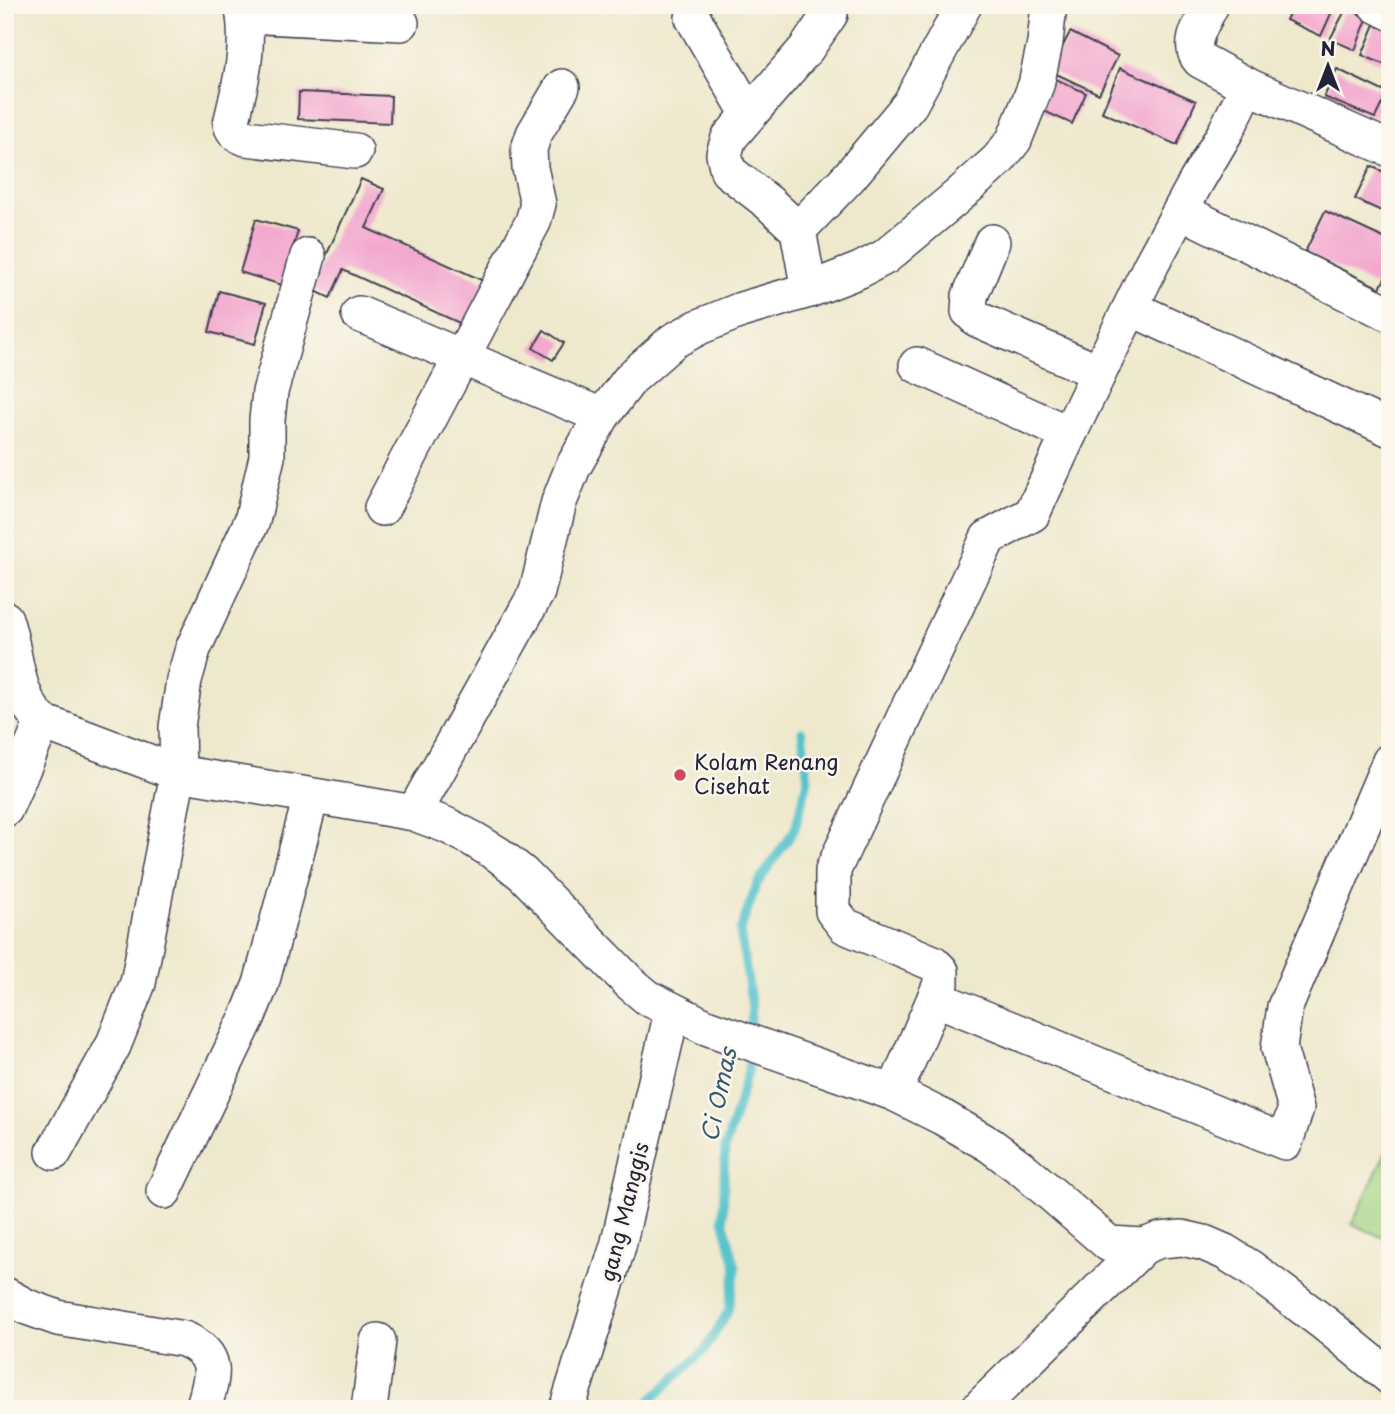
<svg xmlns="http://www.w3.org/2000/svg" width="1395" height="1414" viewBox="0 0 1395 1414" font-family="'Playpen Sans',sans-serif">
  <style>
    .green { fill: #a2d280; stroke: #627a5e; stroke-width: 2 }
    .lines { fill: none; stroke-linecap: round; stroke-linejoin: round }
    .stream { stroke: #56c3cc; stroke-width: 9 }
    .building { fill: #f3a8cf }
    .minor-casing { stroke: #414051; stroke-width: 38 }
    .minor { stroke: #fff; stroke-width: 35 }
    .poi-dot { fill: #d1495b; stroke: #fbf7ec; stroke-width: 2.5 }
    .labels { text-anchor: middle; stroke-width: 5; stroke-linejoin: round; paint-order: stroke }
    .poi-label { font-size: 21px; fill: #22223b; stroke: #fbf7ec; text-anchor: start }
    .street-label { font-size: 21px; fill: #22223b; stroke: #fbf7ec }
    .water-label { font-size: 23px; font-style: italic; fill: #345a6e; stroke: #fbf7ec }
  </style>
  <rect width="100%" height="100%" fill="#fbf7ec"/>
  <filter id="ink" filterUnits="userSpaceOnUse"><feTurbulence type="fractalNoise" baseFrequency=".0143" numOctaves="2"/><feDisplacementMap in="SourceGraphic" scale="14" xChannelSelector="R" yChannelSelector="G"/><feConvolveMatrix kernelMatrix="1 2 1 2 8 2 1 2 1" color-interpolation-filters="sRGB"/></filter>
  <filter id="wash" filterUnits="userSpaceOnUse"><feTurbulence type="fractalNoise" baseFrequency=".00686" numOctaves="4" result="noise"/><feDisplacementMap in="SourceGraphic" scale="28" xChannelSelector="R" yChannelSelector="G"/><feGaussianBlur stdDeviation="1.57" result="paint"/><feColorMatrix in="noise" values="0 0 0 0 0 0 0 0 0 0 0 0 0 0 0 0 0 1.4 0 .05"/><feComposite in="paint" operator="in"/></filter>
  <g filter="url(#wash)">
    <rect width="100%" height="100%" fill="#eee8cc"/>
    <polygon class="green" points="1390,1143 1390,1238 1388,1240 1352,1224"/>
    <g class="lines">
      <g class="stream">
        <polyline points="750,1035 752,1007 740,931 757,884 795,829 808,780 802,732"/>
        <polyline points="646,1409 651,1400 705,1350 729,1310 736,1268 723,1219 725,1148 748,1072 749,1049"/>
      </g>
    </g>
    <g id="blocks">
      <g class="building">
        <polygon points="1293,5 1335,5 1321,36 1286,20"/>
        <polygon points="1347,7 1367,19 1355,50 1330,39"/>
        <polygon points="1376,22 1390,28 1390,67 1362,55"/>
        <polygon points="1070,32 1118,56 1099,94 1050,71"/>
        <polygon points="1120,68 1196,101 1177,145 1102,112"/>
        <polygon points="1337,69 1387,93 1375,118 1324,97"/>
        <polygon points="1045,74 1086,93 1072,124 1031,105"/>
        <polygon points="299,92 391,96 390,123 298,119"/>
        <polygon points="1371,166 1390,175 1390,215 1355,199"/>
        <polygon points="361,179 384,189 366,228 486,282 466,326 343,270 330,298 311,289"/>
        <polygon points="1325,211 1390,241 1390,269 1380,288 1305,252"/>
        <polygon points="256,219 298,231 282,285 240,272"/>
        <polygon points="219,291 266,303 255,344 209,332"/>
        <polygon points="544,330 564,343 553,360 533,348"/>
      </g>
    </g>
  </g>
  <g filter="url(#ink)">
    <use href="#blocks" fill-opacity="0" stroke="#414051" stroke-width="2"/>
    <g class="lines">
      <defs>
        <g id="minor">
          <polyline points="242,5 244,15 401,23"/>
          <path d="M1211,5C1203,22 1186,44 1200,60L1248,86L1390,149"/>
          <polyline points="1376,5 1390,12"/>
          <path d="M244,15C249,55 240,85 231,124C233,132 238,135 246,138L355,151"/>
          <polyline points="693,18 748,113"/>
          <polyline points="1181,211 1390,314"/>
          <polyline points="798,230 849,177 910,104 964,5"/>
          <polyline points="992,242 970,296 969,311 977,319 1098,372"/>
          <polyline points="809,290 798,230 769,203 728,171 724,154 729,138 806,49 830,14 823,5"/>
          <polyline points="1131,308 1390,429"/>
          <polyline points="359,314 602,416"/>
          <polyline points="917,365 1069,434 1152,263 1196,182 1226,131 1248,86"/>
          <polyline points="382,508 533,222 538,204 530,168 529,149 534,134 562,87"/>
          <path d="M5,619C17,653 14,697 43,722L178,773L414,813L446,825L473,839L499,855L523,874L629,982L648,998L706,1027L894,1093L942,1117L990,1145L1025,1171L1109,1244L1144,1246L1160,1240L1182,1238L1204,1243L1225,1252L1249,1267L1324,1323L1390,1377"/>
          <polyline points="5,809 43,722"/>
          <polyline points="414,813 537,592 559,502 573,467 602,416 631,378 673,341 699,327 741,310 809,290 860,270 885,257 958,196 998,160 1014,140 1036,85 1045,43 1049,5"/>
          <polyline points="935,998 1285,1142 1296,1108 1279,1048 1285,1007 1390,761"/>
          <polyline points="894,1093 941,984 941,971 933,963 845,926 833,911 833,870 988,538 1032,514 1069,434"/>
          <polyline points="54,1152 113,1046 138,983 178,773 177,727 184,680 193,649 252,521 267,457 267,420 270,392 308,256"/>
          <polyline points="164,1191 248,1016 261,984 311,797"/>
          <path d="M5,1295L27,1307L58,1318L184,1339C221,1355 213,1376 203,1409"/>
          <polyline points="369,1409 378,1341"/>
          <polyline points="567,1409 618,1246 672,1012"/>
          <polyline points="978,1409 1144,1246"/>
        </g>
      </defs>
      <use href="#minor" class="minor-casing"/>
      <use href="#minor" class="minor"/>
    </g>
  </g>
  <circle class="poi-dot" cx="680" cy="775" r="7"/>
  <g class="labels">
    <g class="poi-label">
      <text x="694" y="770">Kolam Renang<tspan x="694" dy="24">Cisehat</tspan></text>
    </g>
    <g class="street-label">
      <text transform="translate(625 1212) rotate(-76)" y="7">gang Manggis</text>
    </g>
    <g class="water-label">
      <text transform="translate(719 1095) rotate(-78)" y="8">Ci Omas</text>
    </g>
  </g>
  <rect width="1395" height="1414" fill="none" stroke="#fbf7ec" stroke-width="28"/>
  <g transform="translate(1328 66)" stroke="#fbf7ec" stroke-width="5" paint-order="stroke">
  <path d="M0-5L12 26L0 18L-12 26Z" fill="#22223b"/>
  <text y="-10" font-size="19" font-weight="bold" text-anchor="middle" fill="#22223b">N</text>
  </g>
</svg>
